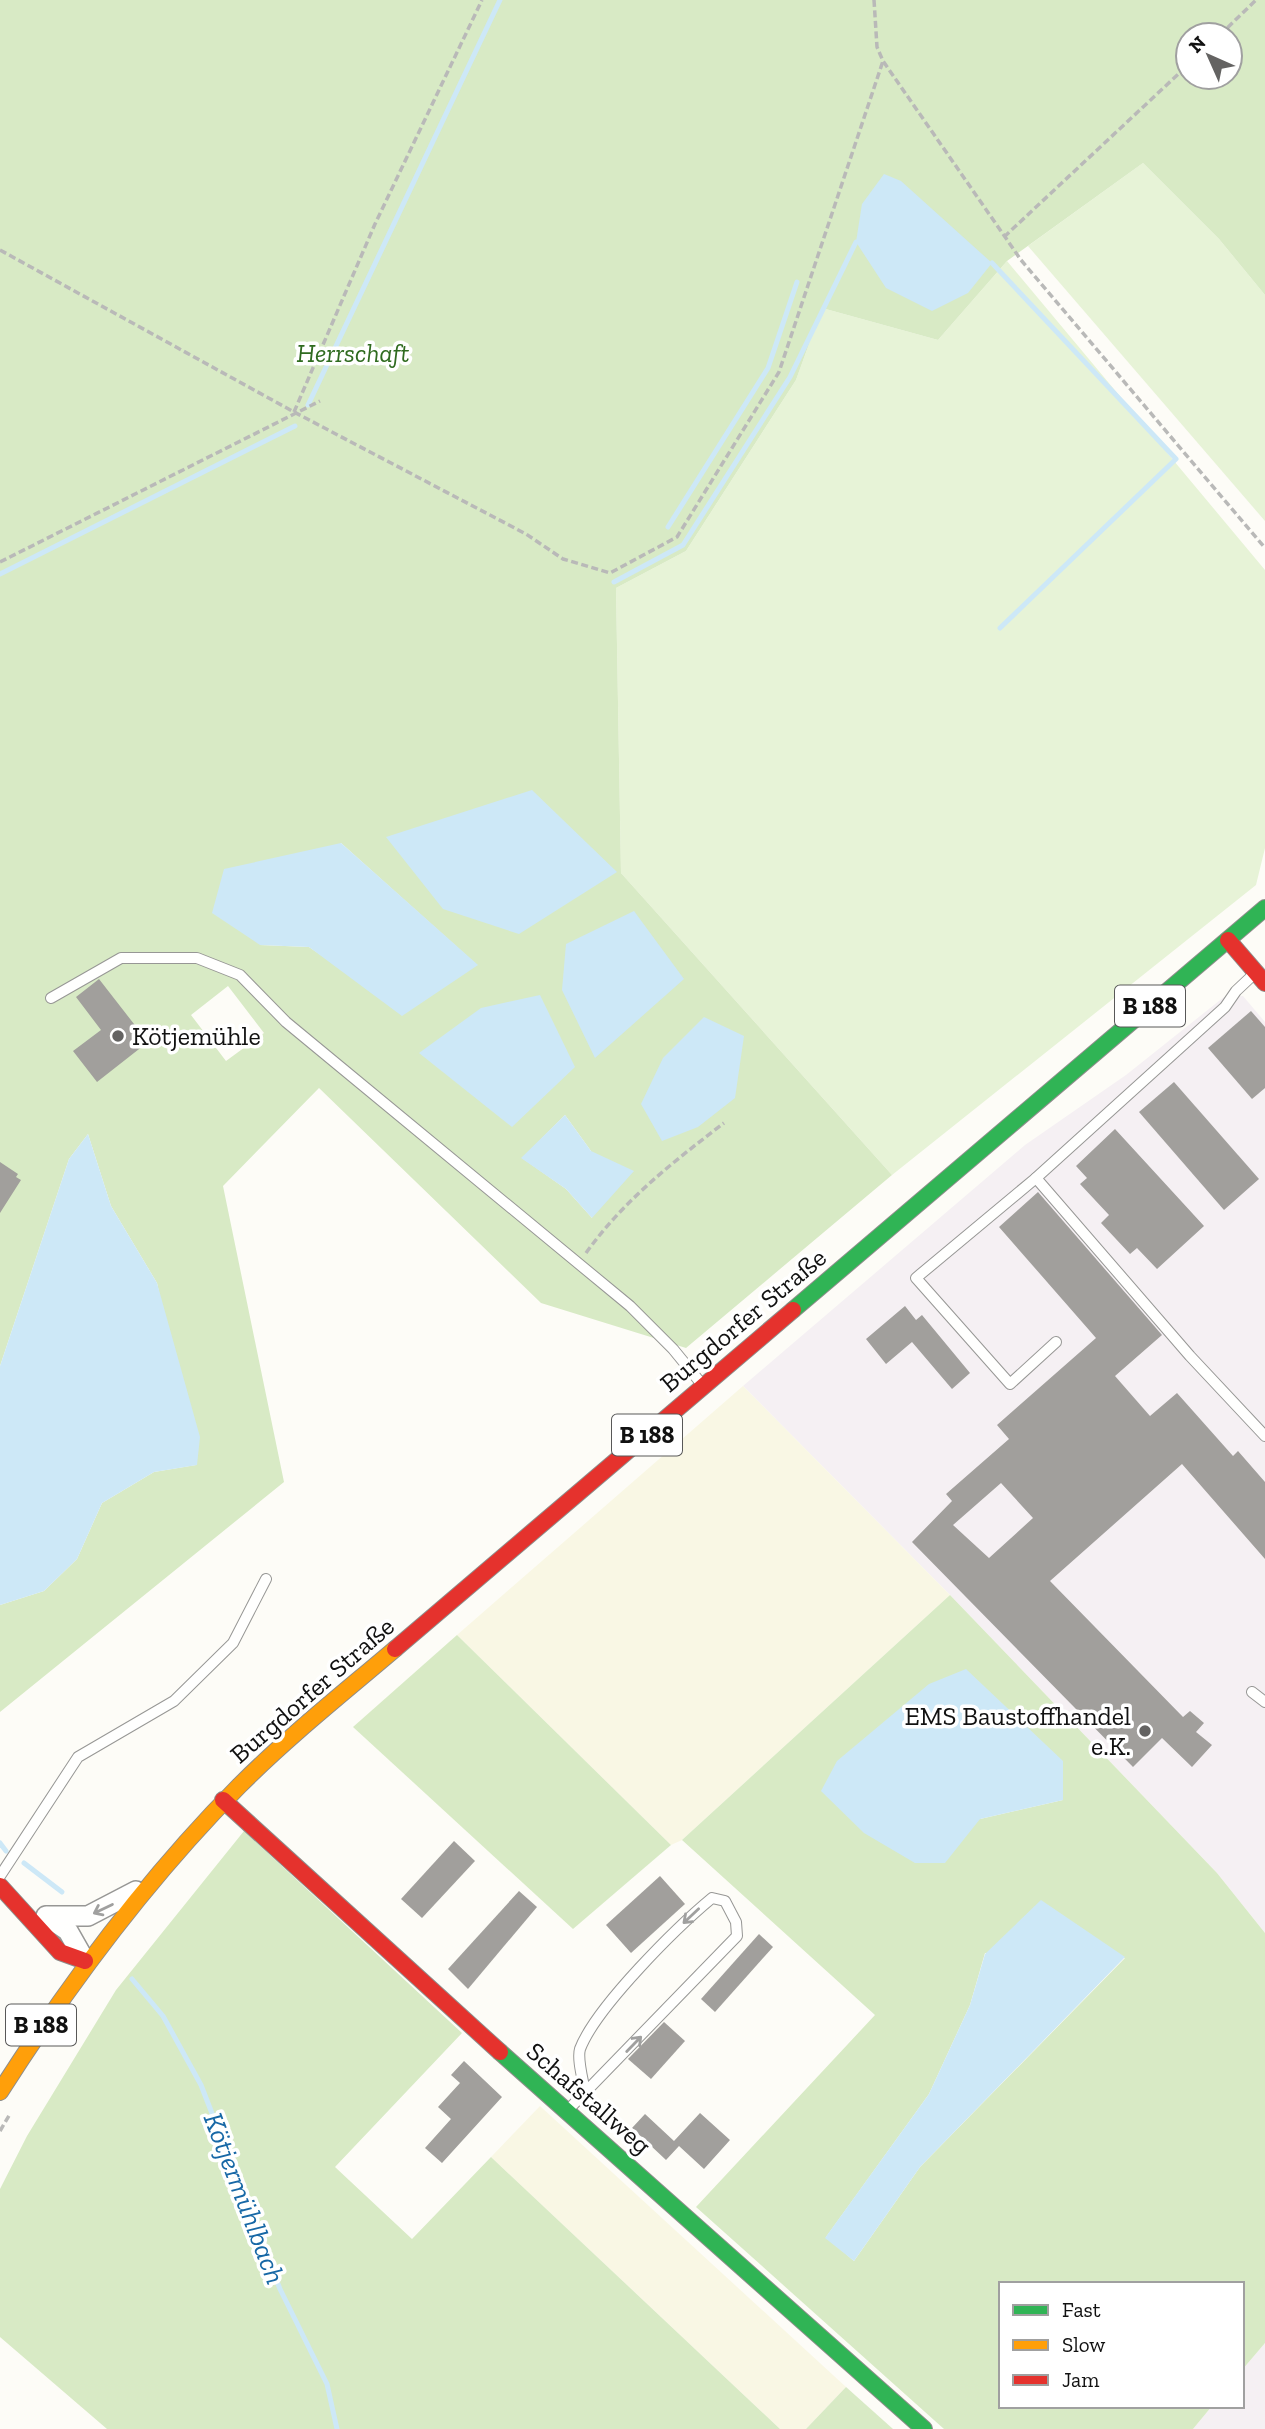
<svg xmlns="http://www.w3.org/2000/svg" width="1265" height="2429" viewBox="0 0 1265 2429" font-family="'Zilla Slab',serif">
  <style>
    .industrial { fill: #f5f0f3 }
    .farmland { fill: #f9f7e4 }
    .green { fill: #e7f3d7 }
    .forest { fill: #d8eac5; fill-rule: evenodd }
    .water { fill: #cde8f7 }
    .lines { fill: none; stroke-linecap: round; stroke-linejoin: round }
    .stream { stroke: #cde8f7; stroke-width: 5 }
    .building { fill: #a19f9c; fill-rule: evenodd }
    .lane-casing { stroke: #979795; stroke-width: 12 }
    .street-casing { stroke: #979795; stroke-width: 22 }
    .fast-casing { stroke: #8e8d8b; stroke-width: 18 }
    .slow-casing { stroke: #8e8d8b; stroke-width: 18 }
    .jam-casing { stroke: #8e8d8b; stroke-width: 18 }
    .path { stroke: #b9b9b8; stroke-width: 3.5; stroke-dasharray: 7 3.5; stroke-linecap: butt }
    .lane { stroke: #fffffe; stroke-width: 10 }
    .street { stroke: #fffffe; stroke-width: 19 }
    .fast { stroke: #30b455; stroke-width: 16 }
    .slow { stroke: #ff9f0a; stroke-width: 16 }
    .jam { stroke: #e5322d; stroke-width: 16 }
    .oneway { stroke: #a0a09f }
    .poi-dot { fill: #646362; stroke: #fff; stroke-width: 2.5 }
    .labels { text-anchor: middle; stroke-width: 7; stroke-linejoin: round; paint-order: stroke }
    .shield { fill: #fff; stroke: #585858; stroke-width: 2 }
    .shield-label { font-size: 24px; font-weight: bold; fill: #111 }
    .park-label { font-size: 26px; font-style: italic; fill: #2f6b1f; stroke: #fff }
    .poi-label { font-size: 26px; fill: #111; stroke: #fff; text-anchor: start }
    .street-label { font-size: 26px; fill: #111; stroke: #fff }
    .water-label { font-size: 28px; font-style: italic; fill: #1768a6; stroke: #fff }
  </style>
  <rect width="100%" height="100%" fill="#fdfcf7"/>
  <g class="industrial">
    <polygon points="1243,996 1265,1022 1265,1933 1217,1873 950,1595 743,1386 1025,1145 1126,1075 1224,997"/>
    <polygon points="1265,2343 1265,2429 1193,2429 1212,2406 1242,2406 1242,2370"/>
  </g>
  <g class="farmland">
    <polygon points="743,1386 950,1595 682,1840 671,1845 457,1635"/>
    <polygon points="540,2106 846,2387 806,2429 780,2429 491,2157"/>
  </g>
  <g class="green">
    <polygon points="1143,163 1219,239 1265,295 1265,521 1028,246"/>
    <polygon points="1007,261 1265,570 1265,848 1256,885 892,1175 621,873 616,588 686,551 796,380 822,308 938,340"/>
  </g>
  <g class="forest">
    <path d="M0,0H1265V295L1219,239L1143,163L1007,261L938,340L822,308L796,380L686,551L616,588L621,873L892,1175L686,1348L541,1303L319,1088L223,1186L284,1482L0,1712V1605L44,1591L77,1559L102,1503L154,1472L196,1465L157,1283L111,1206L88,1134L69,1159L0,1366ZM1188,35H1230V77H1188ZM341,843L477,965H478L343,970L309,947L260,945ZM228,986L264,1033L226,1061L191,1015ZM565,1115L591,1151L592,1218L566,1189L522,1158Z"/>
    <path d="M950,1595L1217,1873L1265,1933V2343L1242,2370V2284H1001V2406H1212L1193,2429H944L696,2207L875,2015L682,1840ZM1063,1761V1800L980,1819ZM985,1953L1125,1958L920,2167L854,2261L826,2237L929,2094L970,2005Z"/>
    <polygon points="457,1635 671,1845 573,1929 353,1727"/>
    <polygon points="244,1831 462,2033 335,2167 412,2239 491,2157 780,2429 107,2429 0,2337 0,2189 27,2136 116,1990"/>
    <polygon points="846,2387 893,2429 806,2429"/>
  </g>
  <g class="water">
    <polygon points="884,174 901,181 992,263 968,293 932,311 886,288 856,242 862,204"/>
    <polygon points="532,790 617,872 519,934 443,909 386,837"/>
    <polygon points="341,843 478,965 402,1016 309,947 260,945 212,913 224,869"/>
    <polygon points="634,911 684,979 595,1058 562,990 566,944"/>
    <polygon points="540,995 575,1067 512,1127 419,1053 481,1008"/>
    <polygon points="704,1017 744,1036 735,1098 698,1127 662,1141 641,1104 663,1058"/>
    <polygon points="565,1115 591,1151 634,1171 592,1218 566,1189 521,1158"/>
    <polygon points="88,1134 111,1206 157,1283 200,1437 197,1465 154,1472 102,1503 77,1559 44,1591 0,1605 0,1366 69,1159"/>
    <polygon points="966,1669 1063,1761 1063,1800 980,1819 945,1863 915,1863 864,1833 821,1791 837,1761 929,1684"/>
    <polygon points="1041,1900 1125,1957 920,2167 854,2261 825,2238 929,2094 970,2005 985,1954"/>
  </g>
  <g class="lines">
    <g class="stream">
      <polyline points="992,263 1176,459 1000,628"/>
      <polyline points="308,405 500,0"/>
      <polyline points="668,527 768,368 797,282"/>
      <polyline points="0,574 295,426"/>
      <polyline points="614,582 683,545 790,377 856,242"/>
      <polyline points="0,1843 6,1851"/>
      <polyline points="24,1863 62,1892"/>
      <polyline points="132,1979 163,2016 201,2085 280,2289 327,2384 337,2429"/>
    </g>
  </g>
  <g class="building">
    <polygon points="99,979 148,1042 97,1082 73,1051 101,1030 76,997"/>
    <polygon points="1251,1011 1265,1027 1265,1088 1252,1099 1208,1048"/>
    <polygon points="1174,1082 1259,1179 1224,1210 1139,1112"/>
    <polygon points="1115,1129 1204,1226 1157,1269 1137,1248 1130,1254 1101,1223 1109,1215 1080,1184 1087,1178 1076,1166"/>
    <polygon points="0,1162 18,1174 16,1177 21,1180 0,1213"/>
    <path d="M1038,1192L1162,1335L1115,1376L1150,1416L1177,1393L1233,1456L1238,1451L1265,1482V1559L1182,1464L1050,1581L1183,1717L1190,1711L1204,1723L1196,1732L1212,1745L1192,1767L1162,1738L1133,1767L912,1542L952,1501L946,1494L1009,1439L997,1425L1096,1338L999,1227ZM1001,1483L1033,1518L989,1558L953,1525Z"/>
    <polygon points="905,1306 916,1320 922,1315 970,1373 952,1389 912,1342 886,1364 866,1339"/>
    <polygon points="454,1841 475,1861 422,1918 401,1899"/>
    <polygon points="660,1876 685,1904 631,1953 606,1925"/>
    <polygon points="519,1891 537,1907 468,1989 448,1969"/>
    <polygon points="759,1934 773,1947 715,2012 701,1999"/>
    <polygon points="664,2022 685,2041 651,2079 628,2059"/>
    <polygon points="464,2061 502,2097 442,2163 425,2148 451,2119 438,2107 460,2083 451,2075"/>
    <polygon points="700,2113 730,2140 704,2169 679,2146 666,2160 632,2128 645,2114 674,2141"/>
  </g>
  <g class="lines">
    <defs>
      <g id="lane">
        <polyline points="1253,975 1236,991 1225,1007 1036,1178 1190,1356 1265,1436"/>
        <polyline points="51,998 121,958 197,958 240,975 286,1022 630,1306 673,1349 700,1382"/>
        <polyline points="1036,1178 916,1278 1010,1384 1056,1342"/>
        <polyline points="1252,1692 1265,1702"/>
        <polyline points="0,1876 78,1757 174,1701 233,1643 266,1579"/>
        <path d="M567,2111L737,1936L736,1922L725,1901L712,1898C677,1927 596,2007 580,2049C577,2059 583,2080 585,2092"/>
      </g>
      <g id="street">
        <polyline points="46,1916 68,1931 85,1961"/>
        <polyline points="48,1916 88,1916 136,1891"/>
      </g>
      <g id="fast">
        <polyline points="793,1310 1265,908"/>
        <polyline points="500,2052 924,2429"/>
      </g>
      <path id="slow" d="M0,2092C70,1982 147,1879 239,1786C288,1737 342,1694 395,1649"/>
      <g id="jam">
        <polyline points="1228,940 1265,983"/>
        <polyline points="395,1649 793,1310"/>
        <polyline points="223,1800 500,2052"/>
        <polyline points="0,1886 60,1952 85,1961"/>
      </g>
    </defs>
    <use href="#lane" class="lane-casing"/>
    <use href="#street" class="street-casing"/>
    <use href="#fast" class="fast-casing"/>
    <use href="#slow" class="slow-casing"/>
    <use href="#jam" class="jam-casing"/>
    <g class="path">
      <polyline points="874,0 877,47 883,61 1021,260 1265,548"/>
      <polyline points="1220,35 1256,0"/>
      <polyline points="1004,237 1188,65"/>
      <polyline points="0,250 294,412 526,534 563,559 610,573 677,537 779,372 883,61"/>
      <polyline points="294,412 375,224 482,0"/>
      <polyline points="0,562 320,401"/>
      <path d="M586,1253C624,1200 673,1162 724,1123"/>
      <polyline points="0,2131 10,2114"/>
    </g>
    <use href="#lane" class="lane"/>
    <use href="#street" class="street"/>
    <use href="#fast" class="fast"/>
    <use href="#slow" class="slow"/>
    <use href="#jam" class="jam"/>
  </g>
  <defs><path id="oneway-shaft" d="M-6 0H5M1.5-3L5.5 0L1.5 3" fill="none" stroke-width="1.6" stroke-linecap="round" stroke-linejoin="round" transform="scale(1.75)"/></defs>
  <g class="oneway">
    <use href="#oneway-shaft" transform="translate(103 1909) rotate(154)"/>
    <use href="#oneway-shaft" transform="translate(691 1916) rotate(137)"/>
    <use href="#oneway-shaft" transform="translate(634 2044) rotate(-46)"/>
  </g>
  <g class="poi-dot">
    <circle cx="118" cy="1036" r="7"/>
    <circle cx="1145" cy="1731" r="7"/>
  </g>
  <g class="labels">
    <g class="shield">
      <rect x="1115" y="985.5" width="70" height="41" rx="5"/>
      <rect x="612" y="1414.5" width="70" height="41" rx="5"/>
      <rect x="6" y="2004.5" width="70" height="41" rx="5"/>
    </g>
    <g class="shield-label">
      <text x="1150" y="1014">B 188</text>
      <text x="647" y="1443">B 188</text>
      <text x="41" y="2033">B 188</text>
    </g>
    <g class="park-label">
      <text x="353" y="362">Herrschaft</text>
    </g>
    <g class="poi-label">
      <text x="132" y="1045">Kötjemühle</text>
      <text x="1131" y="1725" text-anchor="end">EMS Baustoffhandel<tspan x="1131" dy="30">e.K.</tspan></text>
    </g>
    <g class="street-label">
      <text transform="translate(743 1320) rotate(-40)" y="9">Burgdorfer Straße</text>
      <text transform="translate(312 1690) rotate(-41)" y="9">Burgdorfer Straße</text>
      <text transform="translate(589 2098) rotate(41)" y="9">Schafstallweg</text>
    </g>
    <g class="water-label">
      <text transform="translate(245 2198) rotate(69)" y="10">Kötjermühlbach</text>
    </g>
  </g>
  <rect x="999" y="2282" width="245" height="126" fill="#ffffff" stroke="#a0a0a0" stroke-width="2"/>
  <rect x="1013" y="2305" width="35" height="10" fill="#30b455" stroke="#a0a0a0" stroke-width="2"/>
  <text x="1062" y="2317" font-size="21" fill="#111111">Fast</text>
  <rect x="1013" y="2340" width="35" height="10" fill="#ff9f0a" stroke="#a0a0a0" stroke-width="2"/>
  <text x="1062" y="2352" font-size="21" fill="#111111">Slow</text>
  <rect x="1013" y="2375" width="35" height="10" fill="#e5322d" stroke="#a0a0a0" stroke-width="2"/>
  <text x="1062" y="2387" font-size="21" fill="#111111">Jam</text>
  <g transform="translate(1209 56) rotate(315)"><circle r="33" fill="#ffffff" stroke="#a0a0a0" stroke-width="2"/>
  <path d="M0-5L12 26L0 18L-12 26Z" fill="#646362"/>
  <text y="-10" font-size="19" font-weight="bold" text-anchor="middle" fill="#111111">N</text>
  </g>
</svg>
